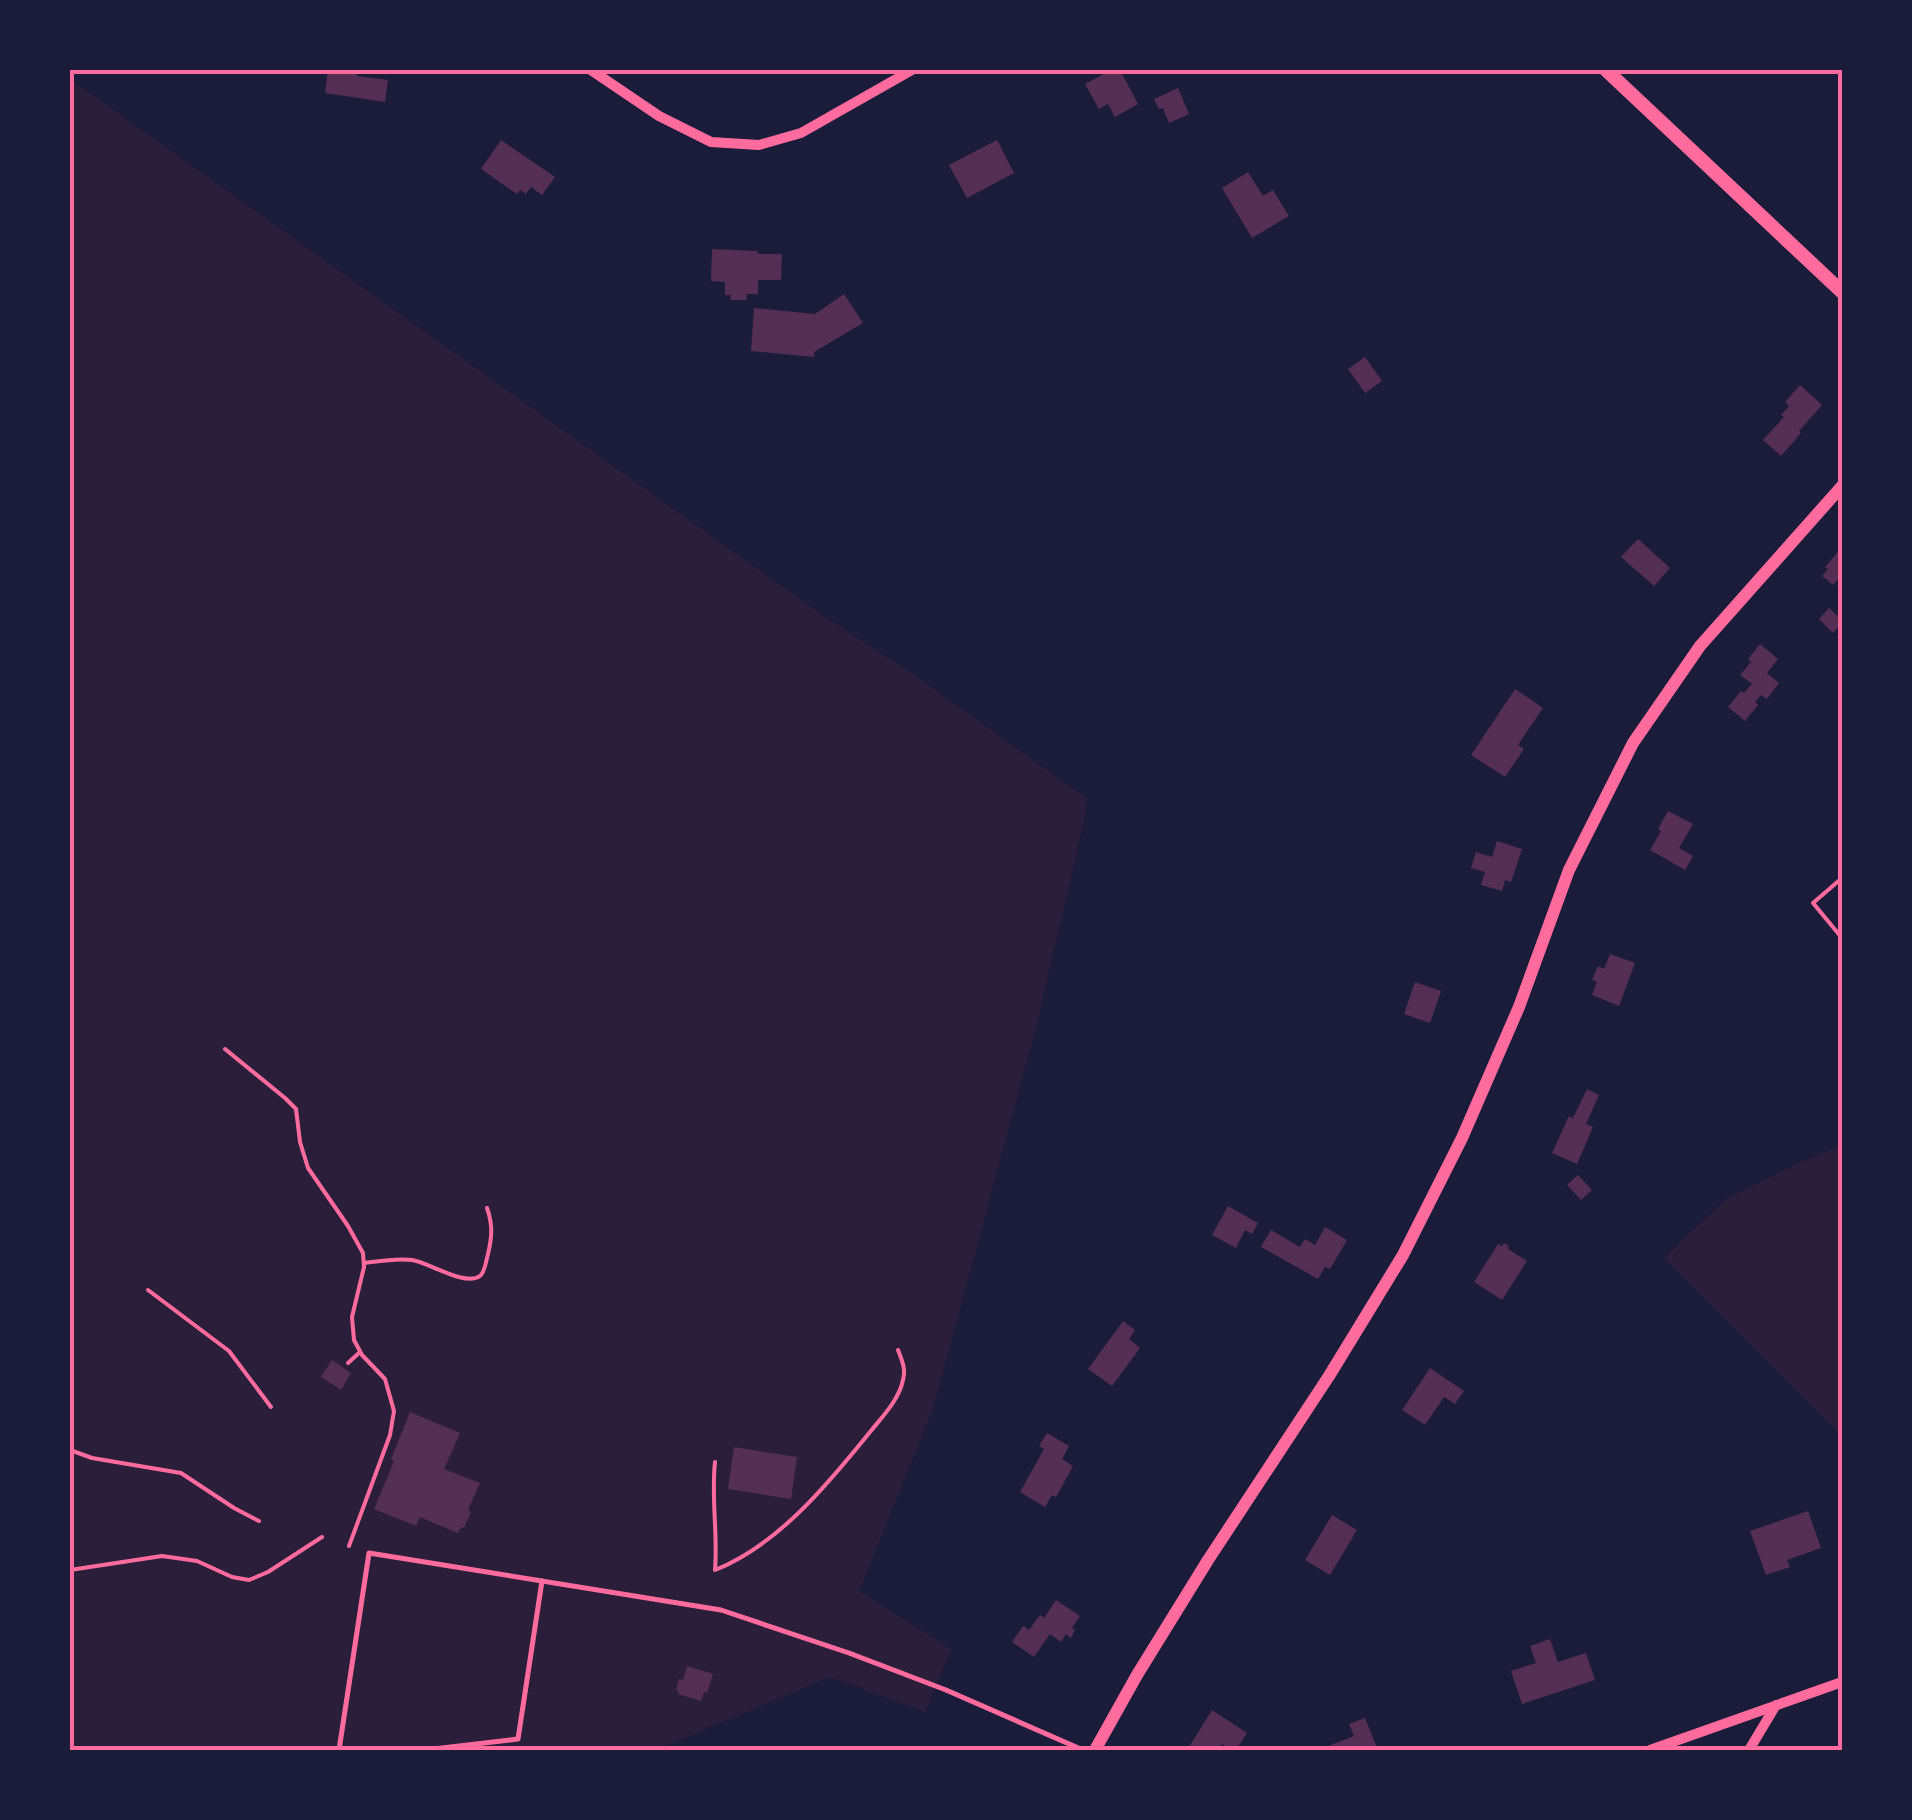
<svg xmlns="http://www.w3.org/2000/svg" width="1912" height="1820" viewBox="0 0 1912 1820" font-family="'DM Sans',sans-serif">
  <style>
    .green { fill: #2a1e3b }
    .building { fill: #542f53 }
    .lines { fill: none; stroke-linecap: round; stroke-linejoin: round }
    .path { stroke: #ff6b9d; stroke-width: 4 }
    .service { stroke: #ff6b9d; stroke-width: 5 }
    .minor { stroke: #ff6b9d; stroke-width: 10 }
    .tertiary { stroke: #ff6b9d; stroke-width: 12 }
    .secondary { stroke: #ff6b9d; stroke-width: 14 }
    .neatline { fill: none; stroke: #ff6b9d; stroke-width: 4 }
  </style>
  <rect width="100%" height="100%" fill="#1b1b3a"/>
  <g class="green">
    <polygon points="70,79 825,617 910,672 1086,798 1084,821 1037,1023 933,1409 859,1591 951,1649 925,1712 830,1677 656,1750 70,1750"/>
    <polygon points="1842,1145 1842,1436 1664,1258 1726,1199 1810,1158"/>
  </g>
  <g class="building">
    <polygon points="328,70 357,70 357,76 388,80 385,102 325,93"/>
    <polygon points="1111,70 1120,70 1138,104 1115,117 1108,104 1099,109 1085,84"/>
    <polygon points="1178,88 1189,114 1169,123 1163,108 1159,109 1154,99"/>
    <polygon points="501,140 555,177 542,195 531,187 526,194 520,190 517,194 481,169"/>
    <polygon points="997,140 1014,173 967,198 949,165"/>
    <polygon points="1248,172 1263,196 1273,190 1289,216 1252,238 1222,188"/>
    <polygon points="712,249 758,251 758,254 782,254 781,280 758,280 758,294 747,294 746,300 730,300 731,295 725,295 725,282 711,281"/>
    <polygon points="844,294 863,323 814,352 814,357 751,351 754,308 815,314"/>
    <polygon points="1365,357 1382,381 1365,393 1348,369"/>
    <polygon points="1800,385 1822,405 1799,431 1801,433 1781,456 1763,440 1784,417 1781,415 1789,406 1785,402"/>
    <polygon points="1638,539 1670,568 1654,586 1621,557"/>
    <polygon points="1842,547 1842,581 1839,578 1833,585 1822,576 1828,569 1825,567"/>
    <polygon points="1829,608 1842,620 1842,623 1833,633 1819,619"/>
    <polygon points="1760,644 1778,659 1767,673 1779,683 1767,699 1761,695 1755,702 1758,705 1745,721 1728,707 1741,691 1744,693 1752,684 1740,675 1751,662 1748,659"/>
    <polygon points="1515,689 1543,708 1518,745 1524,749 1505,777 1471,755"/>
    <polygon points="1668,811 1693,824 1679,848 1693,856 1685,870 1650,850 1661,831 1658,829"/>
    <polygon points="1497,841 1522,849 1511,882 1505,880 1502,891 1481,885 1485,872 1471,868 1476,852 1492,857"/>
    <polygon points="1610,954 1635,963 1619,1006 1592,995 1597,982 1592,980 1598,966 1604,969"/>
    <polygon points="1415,982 1441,991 1430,1023 1404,1014"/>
    <polygon points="1587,1089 1599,1095 1586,1124 1593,1127 1577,1164 1552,1153 1569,1116 1573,1118"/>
    <polygon points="1578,1175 1592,1190 1581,1200 1567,1185"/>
    <polygon points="1228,1206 1258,1223 1252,1234 1245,1230 1236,1248 1212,1235"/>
    <polygon points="1325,1227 1347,1240 1330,1269 1325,1267 1318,1279 1261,1247 1271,1230 1300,1247 1305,1239 1315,1245"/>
    <polygon points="1504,1243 1509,1246 1508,1249 1527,1261 1502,1300 1474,1282 1498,1244 1502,1246"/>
    <polygon points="1123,1321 1135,1330 1129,1339 1140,1348 1112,1386 1088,1369"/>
    <polygon points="332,1360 351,1373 341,1390 321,1377"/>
    <polygon points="1430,1368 1464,1391 1455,1404 1444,1397 1425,1425 1402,1410"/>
    <polygon points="410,1412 460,1433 444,1469 480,1483 468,1510 471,1512 464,1528 461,1527 458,1533 420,1517 416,1526 374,1509 394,1461 391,1459"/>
    <polygon points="1047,1433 1069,1446 1062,1459 1073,1466 1056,1497 1052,1495 1045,1507 1020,1492 1044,1449 1039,1446"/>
    <polygon points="734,1447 797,1457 791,1499 728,1489"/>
    <polygon points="1808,1511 1821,1548 1787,1560 1790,1567 1766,1575 1750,1531"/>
    <polygon points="1332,1515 1357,1530 1330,1575 1305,1560"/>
    <polygon points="1056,1600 1080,1616 1072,1628 1075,1630 1071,1638 1066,1634 1061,1642 1050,1634 1034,1657 1012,1642 1023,1626 1029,1630 1040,1615 1044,1618"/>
    <polygon points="1550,1639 1558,1662 1586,1653 1595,1680 1522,1704 1511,1671 1536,1663 1530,1646"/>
    <polygon points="687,1666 713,1674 707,1693 704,1692 701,1701 678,1694 679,1691 676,1690 679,1679 683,1680"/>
    <polygon points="1212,1710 1247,1733 1236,1750 1231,1750 1222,1744 1218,1750 1187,1750"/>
    <polygon points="1365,1718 1378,1750 1318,1750 1354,1736 1349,1724"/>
  </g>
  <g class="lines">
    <g class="path">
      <polyline points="1842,878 1813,903 1842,938"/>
      <polyline points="225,1049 285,1098 296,1109 300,1142 308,1168 348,1226 363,1253 364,1267 352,1317 354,1340 362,1355 385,1379 394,1411 390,1435 349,1546"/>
      <path d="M365,1263C380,1261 396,1258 412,1260C428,1262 465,1287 480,1276C485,1272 486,1261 488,1254C492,1237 493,1225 487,1208"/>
      <polyline points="148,1290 229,1351 271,1407"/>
      <polyline points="348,1363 360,1352"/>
      <polyline points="70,1450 92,1458 181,1473 234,1508 259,1521"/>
      <path d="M715,1462C711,1498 718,1534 715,1570C778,1545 828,1484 870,1432C882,1417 899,1400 903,1380C906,1369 902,1360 898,1350"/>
      <polyline points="70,1570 162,1556 197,1561 232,1577 249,1580 268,1572 322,1537"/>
    </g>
    <g class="service">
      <polyline points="339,1750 369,1553 721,1610 849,1653 946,1690 1083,1750"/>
      <polyline points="425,1750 518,1739 542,1581"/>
    </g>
    <g class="minor">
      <polyline points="591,70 659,116 711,142 759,145 801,133 912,70"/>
      <polyline points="1650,1750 1842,1682"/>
      <polyline points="1749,1750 1776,1705"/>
    </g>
    <polyline class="tertiary" points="1095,1750 1137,1675 1208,1560 1329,1376 1403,1255 1462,1138 1519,1007 1569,870 1633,743 1700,646 1842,486"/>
    <polyline class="secondary" points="1606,70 1842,292"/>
  </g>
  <rect width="1912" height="1820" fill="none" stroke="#1b1b3a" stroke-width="145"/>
  <rect x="72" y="72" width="1768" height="1676" class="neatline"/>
</svg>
